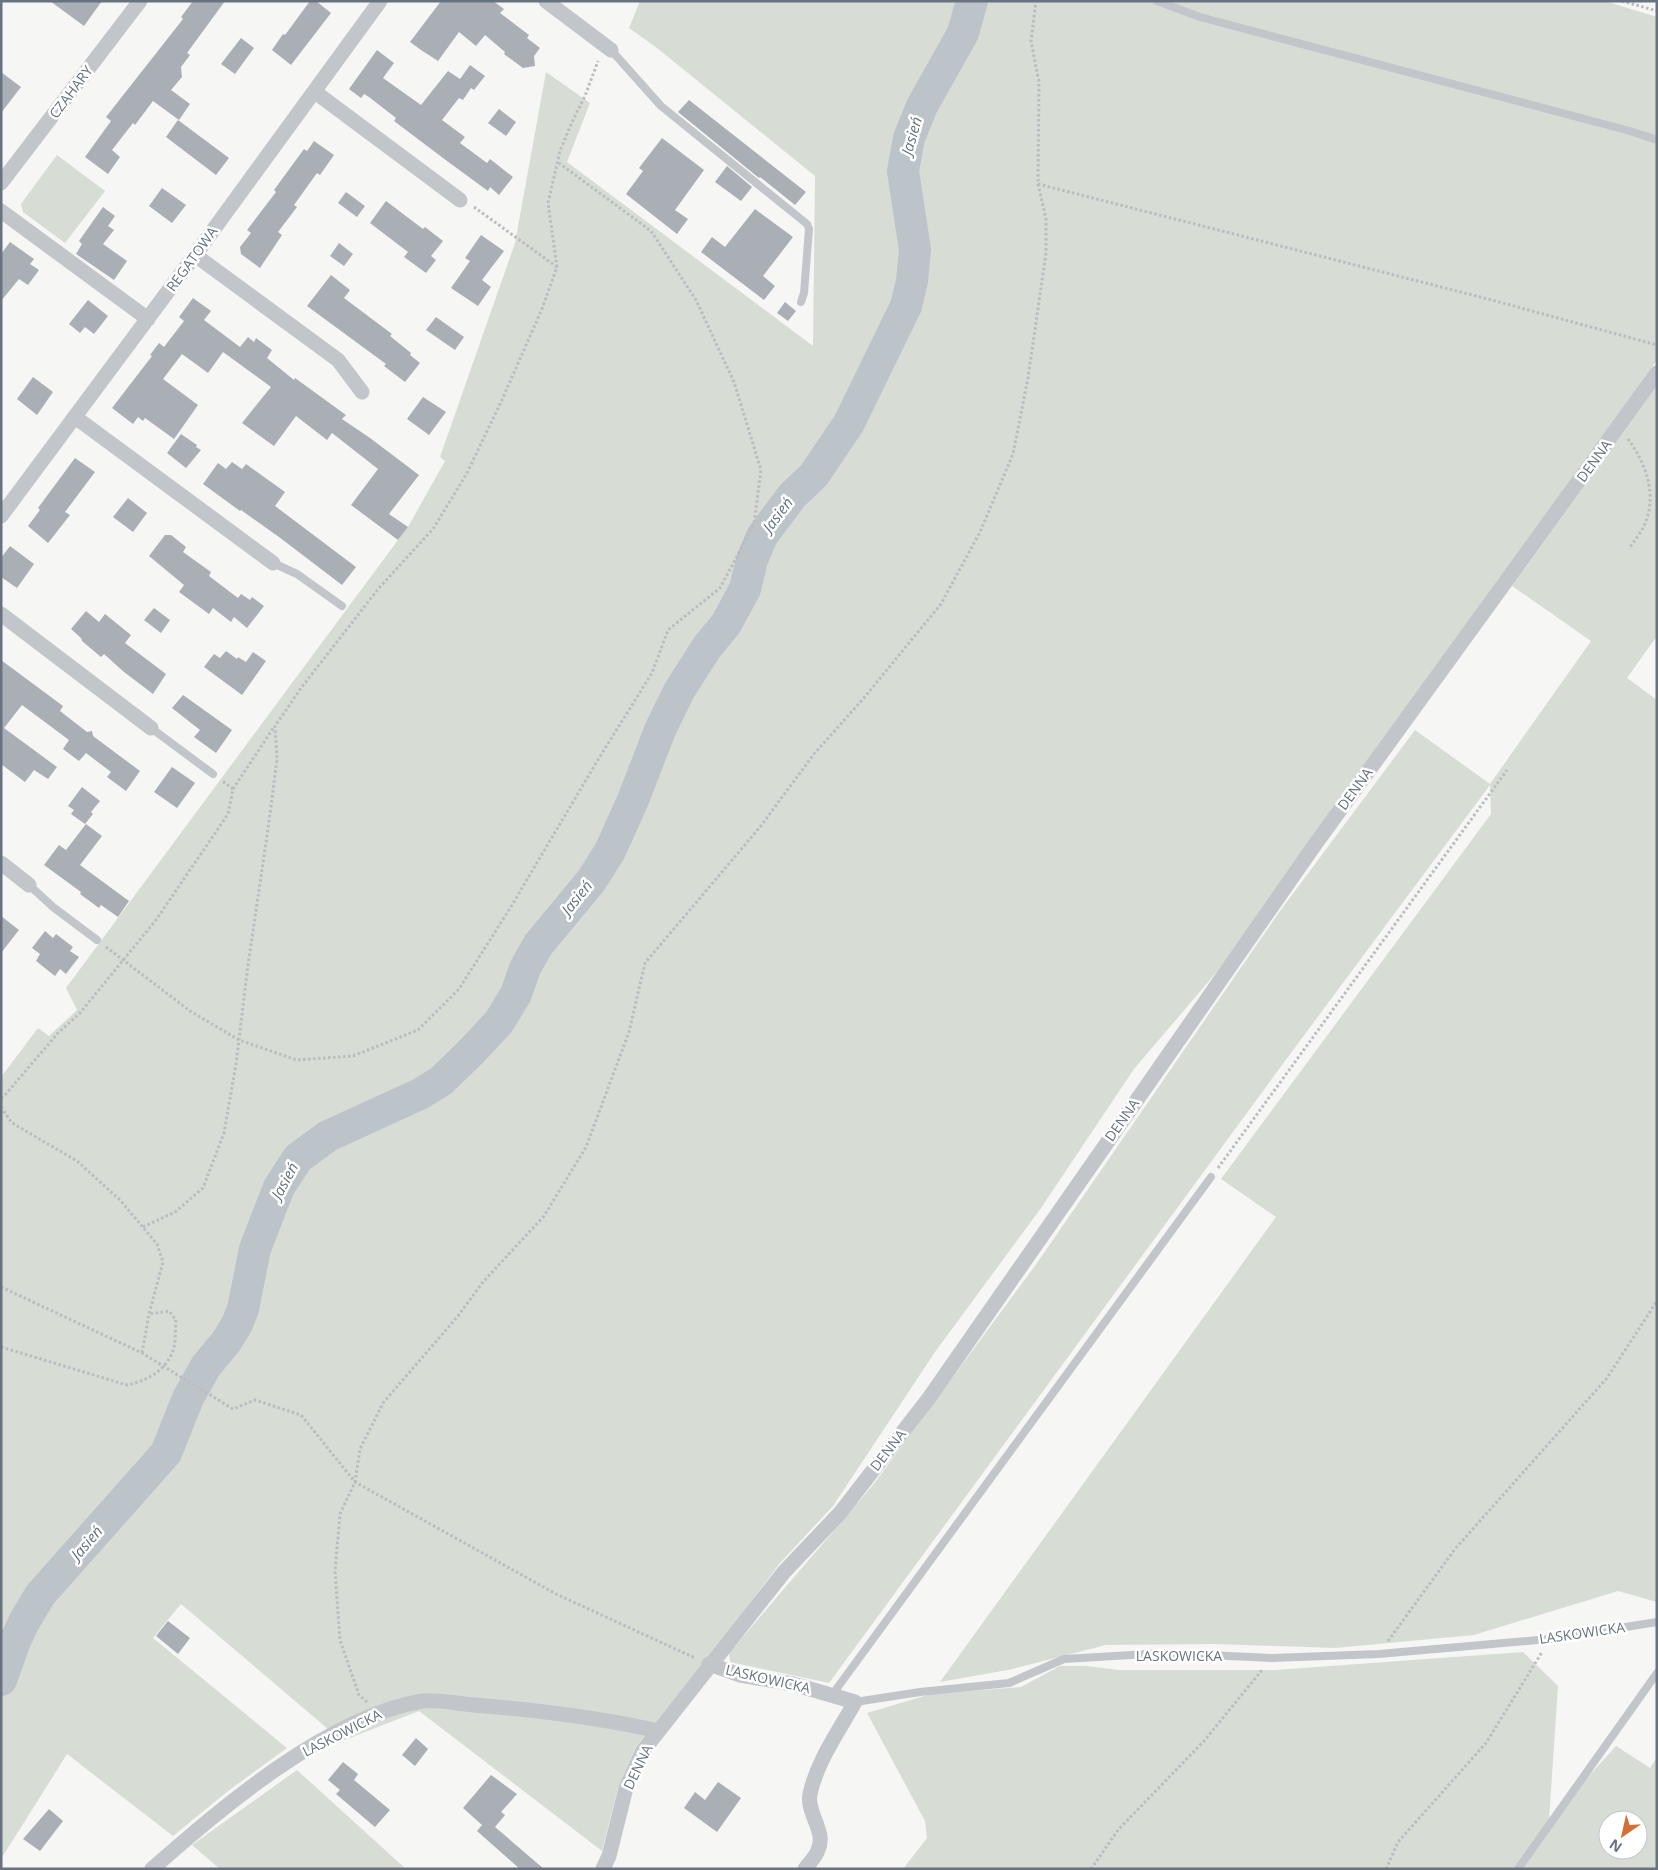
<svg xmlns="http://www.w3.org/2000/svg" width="1658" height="1870" viewBox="0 0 1658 1870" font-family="'Open Sans',sans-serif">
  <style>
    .green { fill: #d7ddd5; fill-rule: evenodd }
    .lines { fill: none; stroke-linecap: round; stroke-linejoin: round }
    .river { stroke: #bcc4ca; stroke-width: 32 }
    .building { fill: #aaafb6 }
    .path { stroke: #babcbf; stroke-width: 3; stroke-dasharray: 2.5 2.5; stroke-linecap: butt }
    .service { stroke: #c2c5c9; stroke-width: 8 }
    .minor { stroke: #c2c5c9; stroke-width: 15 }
    .labels { text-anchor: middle; stroke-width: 5; stroke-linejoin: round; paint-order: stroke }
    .street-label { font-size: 14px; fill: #687382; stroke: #fff }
    .water-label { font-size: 15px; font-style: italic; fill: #63737f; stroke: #fff }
  </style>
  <rect width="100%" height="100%" fill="#f6f6f4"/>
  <g class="green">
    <polygon points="640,1 1605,1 1657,17 1657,360 1267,913 1134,1069 1041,1208 935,1352 833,1506 780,1563 730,1630 635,1748 618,1788 602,1851 419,1711 342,1741 181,1604 153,1638 287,1748 228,1791 173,1836 67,1754 1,1859 1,1077 38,1028 49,1036 77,1010 66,988 398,540 408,527 445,461 440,457 515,243 546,72 590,103 567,162 813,346 815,176 657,48 629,28"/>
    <polygon points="57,155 105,191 65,243 23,212 21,204"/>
    <polygon points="1657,386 1657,636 1627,678 1657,700 1657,1602 1618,1591 1474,1635 1335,1648 1215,1644 1106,1645 1008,1670 940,1682 1276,1217 1221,1179 1491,814 1490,785 1282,1065 829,1683 730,1662 729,1653 873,1485 1037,1263 1280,911 1415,730 1490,784 1591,641 1512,586"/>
    <path d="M1523,1652L1558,1686L1549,1820L1616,1746L1650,1768L1657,1757V1869H903L927,1838L925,1821L867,1713L931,1694L1021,1687L1060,1666H1086L1119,1670H1275ZM1608,1820H1638V1850H1608Z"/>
    <polygon points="297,1770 406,1869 220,1869 192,1845"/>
  </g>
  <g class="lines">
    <polyline class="river" points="1,1680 15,1641 24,1622 40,1595 166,1453 188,1398 206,1366 226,1342 237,1324 243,1309 255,1249 279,1187 298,1158 328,1136 420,1094 441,1081 471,1052 499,1022 516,994 525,968 538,945 591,881 610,851 633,800 660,730 679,691 707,647 726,624 745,589 752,560 762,536 792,496 814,475 849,423 906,306 912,281 915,250 903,171 909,138 922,106 963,33 972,1"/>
  </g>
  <g class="building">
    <polygon points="50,1 102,1 84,26"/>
    <polygon points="193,1 225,1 187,53 190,55 181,67 182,77 171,90 190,104 179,120 153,101 135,125 133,123 112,150 120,157 108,174 85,157 111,121 106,117 183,19 181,17"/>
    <polygon points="310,1 316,1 331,13 291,65 272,50 283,34 285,35"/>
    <polygon points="441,1 493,1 504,9 500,13 529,35 527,38 540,48 534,56 535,66 523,68 504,54 505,52 485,35 476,46 459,32 438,61 421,50 410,42"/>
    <polygon points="241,38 254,48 235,74 221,64"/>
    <polygon points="377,50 394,63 383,78 421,105 448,71 460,79 470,65 485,76 474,90 471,88 463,100 459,98 442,120 465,137 460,143 487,163 490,159 513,177 499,195 490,187 488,191 447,161 394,121 396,118 369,97 364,94 361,98 349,89"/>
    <polygon points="1,72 21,87 1,113"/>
    <polygon points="689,100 806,192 795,205 760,177 759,178 678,112"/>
    <polygon points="499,109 516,122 506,136 488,123"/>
    <polygon points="178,120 229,158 216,175 166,137"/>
    <polygon points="662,138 704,170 675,210 688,219 677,234 626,194 643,171 639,168"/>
    <polygon points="314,141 334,155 320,175 317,173 294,205 297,207 278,232 282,235 260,268 241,254 240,247 251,233 247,230 276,192 274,190 304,149 307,151"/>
    <polygon points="727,166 752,187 741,201 715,182"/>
    <polygon points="162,188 186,205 172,223 149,206"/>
    <polygon points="346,192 365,206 357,217 338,203"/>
    <polygon points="386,201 423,229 425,227 443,241 431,256 436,260 426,273 404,257 408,252 370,223"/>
    <polygon points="103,207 115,216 108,226 114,230 103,244 127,261 114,280 76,254 82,244 79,241"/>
    <polygon points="755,209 793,237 763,276 775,286 764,300 701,252 712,237 725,247"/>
    <polygon points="481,235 504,251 482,280 491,287 478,306 451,288 470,261 465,258"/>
    <polygon points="10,242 34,259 30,264 39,270 28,285 19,279 1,301 1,254"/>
    <polygon points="339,243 353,254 344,266 330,256"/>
    <polygon points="331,275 350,290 344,298 392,334 390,336 411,353 410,355 420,363 405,382 384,366 386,364 307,306"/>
    <polygon points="193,298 211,311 204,320 240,347 248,337 254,342 256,338 272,350 267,358 294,380 295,378 346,415 342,419 370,438 419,475 389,514 408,527 398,540 351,505 378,469 332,433 327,440 296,416 274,446 242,423 271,387 223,352 208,373 182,354 163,379 198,405 174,439 145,418 143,421 138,417 133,424 112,408 152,356 150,355 159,343 164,347 184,321 179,317"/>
    <polygon points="88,300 108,316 94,334 85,327 80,333 69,324"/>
    <polygon points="785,302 796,311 788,321 777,313"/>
    <polygon points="436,317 464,337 455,350 426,330"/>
    <polygon points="33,377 53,392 37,415 17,399"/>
    <polygon points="423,397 446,412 429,435 407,419"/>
    <polygon points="181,434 197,445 196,447 201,450 186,468 167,453"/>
    <polygon points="75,458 95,472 65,512 70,515 48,543 28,526 40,510 38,508"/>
    <polygon points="232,462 242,469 246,464 285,492 275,506 356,567 342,585 279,537 241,510 240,511 203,484 218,463 226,469"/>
    <polygon points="128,498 147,513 133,532 113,517"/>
    <polygon points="165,535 171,535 186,547 183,552 211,572 209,576 238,598 241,594 250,600 252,597 264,606 247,628 234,617 231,622 213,608 209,614 179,592 184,585 149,556"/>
    <polygon points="10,546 34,564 17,588 1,577 1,558"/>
    <polygon points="154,608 170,620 161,633 144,620"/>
    <polygon points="86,611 99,622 105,614 131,635 125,643 166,674 153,694 124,672 104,654 101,657 82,641 81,638 71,629"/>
    <polygon points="226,651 237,659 238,657 246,662 253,652 266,661 242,695 204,667 214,654 220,658"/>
    <polygon points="1,660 63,706 60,711 87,732 92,731 93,736 140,771 126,791 107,777 111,772 86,753 79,761 63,749 69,740 22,705 4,728 57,767 48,779 34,770 25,782 1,764"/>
    <polygon points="183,695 232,730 216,753 194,737 200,730 172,708"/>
    <polygon points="172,767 195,783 177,808 154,792"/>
    <polygon points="82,787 100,801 91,812 93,814 85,824 71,814 74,810 68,806"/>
    <polygon points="86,824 102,836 80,865 129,901 118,917 101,905 99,908 80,894 81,892 44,865 59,845 66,850"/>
    <polygon points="1,916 19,930 1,953"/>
    <polygon points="45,931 53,938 56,934 73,947 70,951 79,957 66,974 60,969 55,976 36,961 40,954 32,948"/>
    <polygon points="168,1621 190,1638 178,1654 156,1636"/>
    <polygon points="416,1738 428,1749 415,1766 402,1755"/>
    <polygon points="343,1762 358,1774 354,1780 390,1810 375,1827 336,1794 340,1790 328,1780"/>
    <polygon points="491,1775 517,1794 501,1812 505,1815 495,1827 544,1869 520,1869 477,1831 482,1825 463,1808"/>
    <polygon points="718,1782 741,1798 717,1832 684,1808 695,1792 705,1800"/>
    <polygon points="49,1809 63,1821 40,1851 23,1839"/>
  </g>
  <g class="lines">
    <g class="path">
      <polyline points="1622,1 1657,11"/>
      <polyline points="1038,184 1488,299 1657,345"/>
      <polyline points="474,207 557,267"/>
      <path d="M1628,439C1646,464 1658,495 1644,526C1640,534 1634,541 1629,549"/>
      <polyline points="233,789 274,727"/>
      <polyline points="106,947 190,1011 239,1040 297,1060 353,1056 418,1030 459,989 512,905 596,763 652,673 668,630 720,588 754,524 761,470 734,382 696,300 651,231 559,163"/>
      <polyline points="1,1098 5,1095 58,1033 80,1013 156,920 228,814 233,789 221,780"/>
      <polyline points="1,1107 12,1123 77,1161 120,1200 157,1244 163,1262 149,1314 142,1353"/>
      <polyline points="1218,1168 1507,770"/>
      <polyline points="143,1227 175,1212 203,1188 224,1133 236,1064 248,965 268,829 277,759 275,726 301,688 379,588 433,529 467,473 501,402 542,309 557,267 548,203 560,151 572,122 585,96 598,61"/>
      <polyline points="1,1287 142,1353 233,1409 255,1400 301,1415 355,1482 556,1594 695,1658"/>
      <path d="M1,1347L127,1385C147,1381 165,1371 173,1351C176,1342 175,1329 176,1320L169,1311L149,1314"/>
      <polyline points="1388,1641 1455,1549 1607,1378 1657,1301"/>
      <polyline points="367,1702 359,1695 340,1640 335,1571 340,1514 355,1482 360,1449 383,1403 458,1316 483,1282 544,1216 586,1147 629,1032 645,963 760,827 814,754 863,699 941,604 980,532 1013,454 1028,378 1046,253 1046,219 1038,184 1039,82 1031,41 1036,1"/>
      <polyline points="1091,1869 1118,1830 1204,1741 1262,1670"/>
      <polyline points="1386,1869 1398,1842 1486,1743 1542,1652"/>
    </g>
    <g class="service">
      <polyline points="1157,1 1200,17 1630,131 1657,140"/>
      <polyline points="611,50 661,106 807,224 809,229 804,293 801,302"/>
      <polyline points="273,563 297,574 342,606"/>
      <polyline points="151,728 213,774"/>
      <polyline points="29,885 53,907 97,940"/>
      <polyline points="832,1695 1211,1177"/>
      <polyline points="855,1702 920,1692 1009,1683 1064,1659 1165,1653 1272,1658 1379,1654 1550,1639 1657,1622"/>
      <polyline points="1518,1869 1657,1673"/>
    </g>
    <g class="minor">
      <polyline points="546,1 611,50"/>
      <polyline points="315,92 460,200"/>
      <polyline points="1,183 140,1"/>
      <polyline points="1,211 148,319"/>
      <polyline points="195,255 338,360 362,392"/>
      <polyline points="75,417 273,563"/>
      <polyline points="1,516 195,255 380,1"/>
      <polyline points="1,614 151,728"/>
      <polyline points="1,863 29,885"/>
      <path d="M709,1664L740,1675L793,1684L855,1702C839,1731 817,1761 810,1794C806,1813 827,1832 818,1850C816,1857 809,1863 805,1869"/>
      <path d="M152,1869C224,1806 326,1718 422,1701C436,1699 459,1704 474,1705C536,1710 597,1717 658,1731"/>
      <polyline points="603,1869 609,1856 626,1788 642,1752 784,1572 840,1513 929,1398 1314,846 1657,373"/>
    </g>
  </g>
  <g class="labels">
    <g class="street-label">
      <text transform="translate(71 92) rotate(-53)" y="5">CZAHARY</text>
      <text transform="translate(192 259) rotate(-54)" y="5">REGATOWA</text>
      <text transform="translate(1594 461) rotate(-54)" y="5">DENNA</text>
      <text transform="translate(1355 789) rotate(-54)" y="5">DENNA</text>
      <text transform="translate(1122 1120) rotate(-55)" y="5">DENNA</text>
      <text transform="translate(888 1450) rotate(-52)" y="5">DENNA</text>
      <text transform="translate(1582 1633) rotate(-8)" y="5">LASKOWICKA</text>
      <text x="1179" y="1661">LASKOWICKA</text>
      <text transform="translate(768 1679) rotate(13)" y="5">LASKOWICKA</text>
      <text transform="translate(342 1733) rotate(-27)" y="5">LASKOWICKA</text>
      <text transform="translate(638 1767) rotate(-64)" y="5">DENNA</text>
    </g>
    <g class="water-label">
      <text transform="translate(912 136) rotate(-74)" y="5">Jasień</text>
      <text transform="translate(778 515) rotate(-53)" y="5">Jasień</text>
      <text transform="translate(577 898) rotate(-51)" y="5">Jasień</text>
      <text transform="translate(285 1181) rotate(-61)" y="5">Jasień</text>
      <text transform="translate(87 1543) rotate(-49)" y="5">Jasień</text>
    </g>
  </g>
  <rect width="1658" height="1870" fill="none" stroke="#687382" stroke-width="5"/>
  <g transform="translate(1623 1835) rotate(214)"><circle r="24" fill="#ffffff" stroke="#c3c7cd"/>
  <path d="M0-4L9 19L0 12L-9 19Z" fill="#d47036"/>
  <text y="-8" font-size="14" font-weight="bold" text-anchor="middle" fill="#687382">N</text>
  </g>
</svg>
